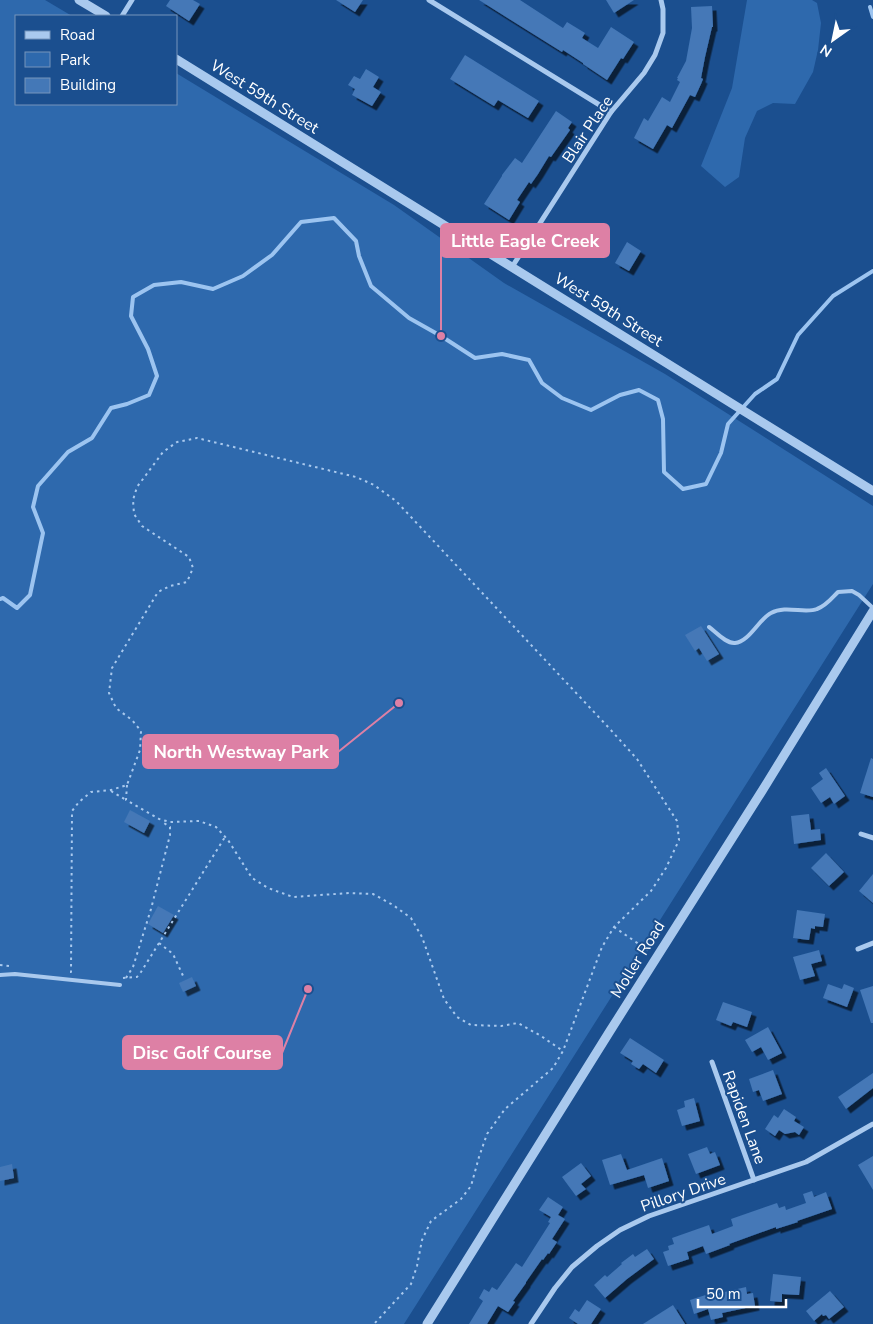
<svg xmlns="http://www.w3.org/2000/svg" width="873" height="1324" viewBox="0 0 873 1324" font-family="'Nunito Sans',sans-serif">
  <style>
    .green { fill: #2e69ad }
    .lines { fill: none; stroke-linecap: round; stroke-linejoin: round }
    .stream { stroke: #9cc4f0; stroke-width: 4 }
    .building { fill: #4478b7; filter: url(#shadow) }
    .path { stroke: #a9c9ee; stroke-width: 2; stroke-dasharray: 2.5 4; stroke-linecap: butt }
    .service { stroke: #a9c9ee; stroke-width: 4 }
    .minor { stroke: #a9c9ee; stroke-width: 5 }
    .tertiary { stroke: #a9c9ee; stroke-width: 9 }
    .labels { text-anchor: middle; stroke-width: 4; stroke-linejoin: round; paint-order: stroke }
    .street-label { font-size: 16px; fill: #fff; stroke: #1b4f8f }
    .leader { fill: none; stroke: #dd80a5; stroke-width: 2 }
    .callout-dot { fill: #dd80a5; stroke: #1b4f8f; stroke-width: 2 }
    .callout { fill: #dd80a5; stroke: #dd80a5; stroke-width: 2 }
    .callout-label { font-size: 18px; text-anchor: middle; font-weight: bold; fill: #fff }
  </style>
  <defs>
    <filter id="shadow"><feDropShadow dx="4.5" dy="4.5" stdDeviation="0" flood-color="#0009"/></filter>
  </defs>
  <rect width="100%" height="100%" fill="#1b4f8f"/>
  <g class="green">
    <polygon points="0,0 45,0 72,16 16,16 16,104 176,104 176,73 394,205 504,283 665,374 873,506 873,584 404,1324 0,1324"/>
    <polygon points="747,0 812,0 817,3 821,23 818,50 813,72 795,104 773,103 757,111 745,138 739,177 725,187 701,166 732,88"/>
  </g>
  <g class="lines">
    <g class="stream">
      <polyline points="870,7 873,17"/>
      <polyline points="0,599 3,598 17,608 30,595 43,533 33,507 38,486 68,452 92,438 111,408 127,404 149,395 157,376 148,349 131,316 133,297 154,285 181,282 213,289 243,276 272,255 301,222 334,218 356,241 359,256 371,286 409,318 441,336 475,358 502,354 529,360 542,383 562,398 591,410 620,395 639,390 658,400 663,419 664,472 683,489 706,484 721,453 728,424 755,394 777,379 798,335 833,296 873,271"/>
    </g>
  </g>
  <g class="building">
    <polygon points="170,0 193,0 200,4 189,21 166,6"/>
    <polygon points="336,0 363,0 355,12"/>
    <polygon points="479,0 520,0 563,28 567,22 585,33 582,38 598,48 611,27 634,42 623,59 621,58 607,80 583,64 583,63 563,50 562,52"/>
    <polygon points="606,0 634,0 614,13"/>
    <polygon points="712,6 713,27 712,27 705,57 701,78 703,79 701,84 695,97 690,95 672,128 667,125 653,149 634,138 644,118 648,121 662,97 670,102 680,82 677,80 678,78 677,78 686,61 692,28 691,7"/>
    <polygon points="465,55 539,101 528,118 498,100 494,106 450,79"/>
    <polygon points="366,69 379,77 373,87 381,92 372,106 352,95 355,89 348,85 354,76 360,79"/>
    <polygon points="556,111 572,122 568,128 570,130 551,157 549,156 538,174 531,184 529,182 517,200 520,202 509,220 484,204 502,176 502,175 515,158 522,163"/>
    <polygon points="627,242 641,251 629,271 615,263"/>
    <polygon points="701,626 719,654 707,661 699,648 695,651 685,635"/>
    <polygon points="871,758 873,759 873,797 860,793"/>
    <polygon points="826,768 845,796 834,804 830,797 821,803 811,788 823,779 819,773"/>
    <polygon points="130,810 150,821 144,833 124,822"/>
    <polygon points="809,814 811,830 820,829 821,840 794,844 791,816"/>
    <polygon points="826,853 844,872 829,886 811,868"/>
    <polygon points="873,874 873,903 859,891"/>
    <polygon points="158,906 174,915 163,933 148,924"/>
    <polygon points="797,910 825,914 823,927 815,926 815,929 811,928 809,940 793,938"/>
    <polygon points="819,950 822,961 811,964 815,976 800,980 793,957"/>
    <polygon points="192,977 196,986 183,992 179,983"/>
    <polygon points="828,984 842,989 844,984 854,988 847,1007 823,998"/>
    <polygon points="873,986 873,1023 871,1023 860,990"/>
    <polygon points="723,1002 752,1012 747,1027 733,1022 731,1026 716,1020"/>
    <polygon points="768,1027 782,1053 768,1060 761,1047 752,1052 745,1040"/>
    <polygon points="630,1038 664,1060 656,1073 643,1064 639,1069 631,1064 633,1061 620,1053"/>
    <polygon points="773,1070 782,1094 763,1101 759,1090 753,1092 749,1079"/>
    <polygon points="873,1073 873,1088 846,1109 838,1097"/>
    <polygon points="694,1098 700,1121 682,1126 677,1110 685,1107 684,1101"/>
    <polygon points="784,1109 796,1117 794,1121 804,1127 799,1135 795,1132 785,1134 779,1130 775,1136 765,1129 774,1115 778,1118"/>
    <polygon points="707,1147 710,1154 715,1152 720,1165 696,1174 688,1154"/>
    <polygon points="621,1154 627,1170 662,1158 669,1181 648,1188 644,1175 610,1185 602,1160"/>
    <polygon points="873,1156 873,1190 858,1165"/>
    <polygon points="581,1163 591,1176 581,1184 586,1189 576,1196 562,1177"/>
    <polygon points="12,1164 14,1178 0,1181 0,1167"/>
    <polygon points="812,1191 814,1197 826,1192 832,1209 797,1221 798,1222 776,1229 776,1227 729,1244 730,1245 706,1254 703,1246 687,1252 689,1259 668,1266 663,1252 669,1250 668,1246 674,1244 672,1238 709,1225 712,1234 733,1226 731,1219 777,1203 779,1208 785,1206 786,1210 806,1203 803,1194"/>
    <polygon points="548,1197 563,1207 558,1215 565,1219 552,1239 557,1242 549,1254 548,1253 543,1260 542,1259 526,1282 526,1283 513,1301 515,1302 508,1312 498,1306 487,1324 469,1324 483,1301 479,1298 484,1289 489,1292 492,1287 497,1290 516,1263 522,1267 550,1223 548,1222 551,1217 539,1210"/>
    <polygon points="647,1249 654,1259 627,1279 605,1298 594,1285 605,1275 607,1277 622,1264 621,1263 633,1254 635,1257"/>
    <polygon points="773,1274 801,1277 799,1295 782,1294 782,1302 770,1301"/>
    <polygon points="746,1287 747,1294 753,1293 755,1306 722,1313 723,1317 711,1320 708,1309 694,1314 690,1300 715,1292 716,1294"/>
    <polygon points="830,1291 844,1307 829,1319 826,1315 823,1316 822,1314 814,1321 806,1311"/>
    <polygon points="587,1300 601,1309 591,1324 578,1324 569,1318 575,1309 579,1312"/>
    <polygon points="673,1305 685,1324 643,1324"/>
  </g>
  <g class="lines">
    <g class="path">
      <polyline points="127,785 126,800 159,819 170,822 199,821 216,827 228,840 252,878 268,888 293,897 349,893 373,894 393,905 411,918 422,937 444,999 457,1017 471,1025 501,1026 518,1023 541,1036 563,1051"/>
      <polyline points="111,791 126,800"/>
      <polyline points="614,927 649,951"/>
      <polyline points="159,943 173,954 184,978"/>
      <polyline points="0,965 10,966"/>
      <polyline points="70,972 71,972 72,811 79,802 91,792 111,790 127,785 140,750 141,731 132,720 116,708 109,693 112,668 158,592 170,586 187,582 193,568 189,557 142,526 134,514 133,500 137,487 163,452 177,442 197,438 356,477 374,485 396,501 609,728 637,759 677,821 679,840 666,868 651,891 614,927 602,947 563,1051 553,1068 505,1109 487,1134 479,1157 471,1186 461,1199 431,1221 422,1240 417,1266 411,1284 374,1324"/>
      <polyline points="123,978 137,977 141,972 225,837"/>
      <polyline points="126,978 133,967 151,909 170,835 170,827 161,821"/>
    </g>
    <g class="service">
      <path d="M709,627C716,632 726,644 735,643C749,642 759,619 771,613C786,605 805,614 817,609C826,606 832,598 838,592L852,591L859,595L873,608"/>
      <polyline points="0,975 15,974 120,985"/>
    </g>
    <g class="minor">
      <polyline points="429,0 611,112"/>
      <polyline points="122,16 132,0"/>
      <polyline points="512,267 611,112 644,73 655,55 663,33 663,9 661,0"/>
      <polyline points="861,834 873,838"/>
      <polyline points="858,949 873,943"/>
      <polyline points="712,1062 754,1180"/>
      <polyline points="531,1324 555,1288 572,1267 597,1246 620,1230 649,1216 806,1162 873,1124"/>
    </g>
    <g class="tertiary">
      <polyline points="79,0 106,16"/>
      <polyline points="176,59 873,491"/>
      <polyline points="427,1324 610,1031 762,791 873,611"/>
    </g>
  </g>
  <g class="labels">
    <g class="street-label">
      <text transform="translate(265 96) rotate(32)" y="6">West 59th Street</text>
      <text transform="translate(587 129) rotate(-56)" y="6">Blair Place</text>
      <text transform="translate(609 309) rotate(32)" y="6">West 59th Street</text>
      <text transform="translate(637 959) rotate(-58)" y="6">Moller Road</text>
      <text transform="translate(745 1117) rotate(70)" y="6">Rapiden Lane</text>
      <text transform="translate(683 1192) rotate(-19)" y="6">Pillory Drive</text>
    </g>
  </g>
  <path class="leader" d="M441 336L441 241M399 703L338 752M308 989L282 1053"/>
  <g class="callout-dot">
    <circle cx="441" cy="336" r="5"/>
    <circle cx="399" cy="703" r="5"/>
    <circle cx="308" cy="989" r="5"/>
  </g>
  <g class="callout">
    <rect x="441" y="224" width="168" height="33" rx="5"/>
    <rect x="143" y="735" width="195" height="33" rx="5"/>
    <rect x="123" y="1036" width="159" height="33" rx="5"/>
  </g>
  <g class="callout-label">
    <text x="525" y="247">Little Eagle Creek</text>
    <text x="241" y="758">North Westway Park</text>
    <text x="202" y="1059">Disc Golf Course</text>
  </g>
  <rect x="15" y="15" width="162" height="90" fill="#1b4f8f" stroke="#7695bc"/>
  <rect x="25" y="31" width="25" height="8" fill="#a9c9ee" stroke="#7695bc"/>
  <text x="60" y="40" font-size="15" fill="#ffffff">Road</text>
  <rect x="25" y="52" width="25" height="15" fill="#2e69ad" stroke="#7695bc"/>
  <text x="60" y="65" font-size="15" fill="#ffffff">Park</text>
  <rect x="25" y="78" width="25" height="15" fill="#4478b7" stroke="#7695bc"/>
  <text x="60" y="90" font-size="15" fill="#ffffff">Building</text>
  <g transform="translate(833 40) rotate(213)" stroke="#1b4f8f" stroke-width="4" paint-order="stroke">
  <path d="M0-4L9 19L0 12L-9 19Z" fill="#ffffff"/>
  <text y="-8" font-size="14" font-weight="bold" text-anchor="middle" fill="#ffffff">N</text>
  </g>
  <path d="M698 1299v8h88v-8" fill="none" stroke="#ffffff" stroke-width="2.5"/>
  <text x="706" y="1299" font-size="15" fill="#ffffff" stroke="#1b4f8f" stroke-width="4" paint-order="stroke">50 m</text>
</svg>
